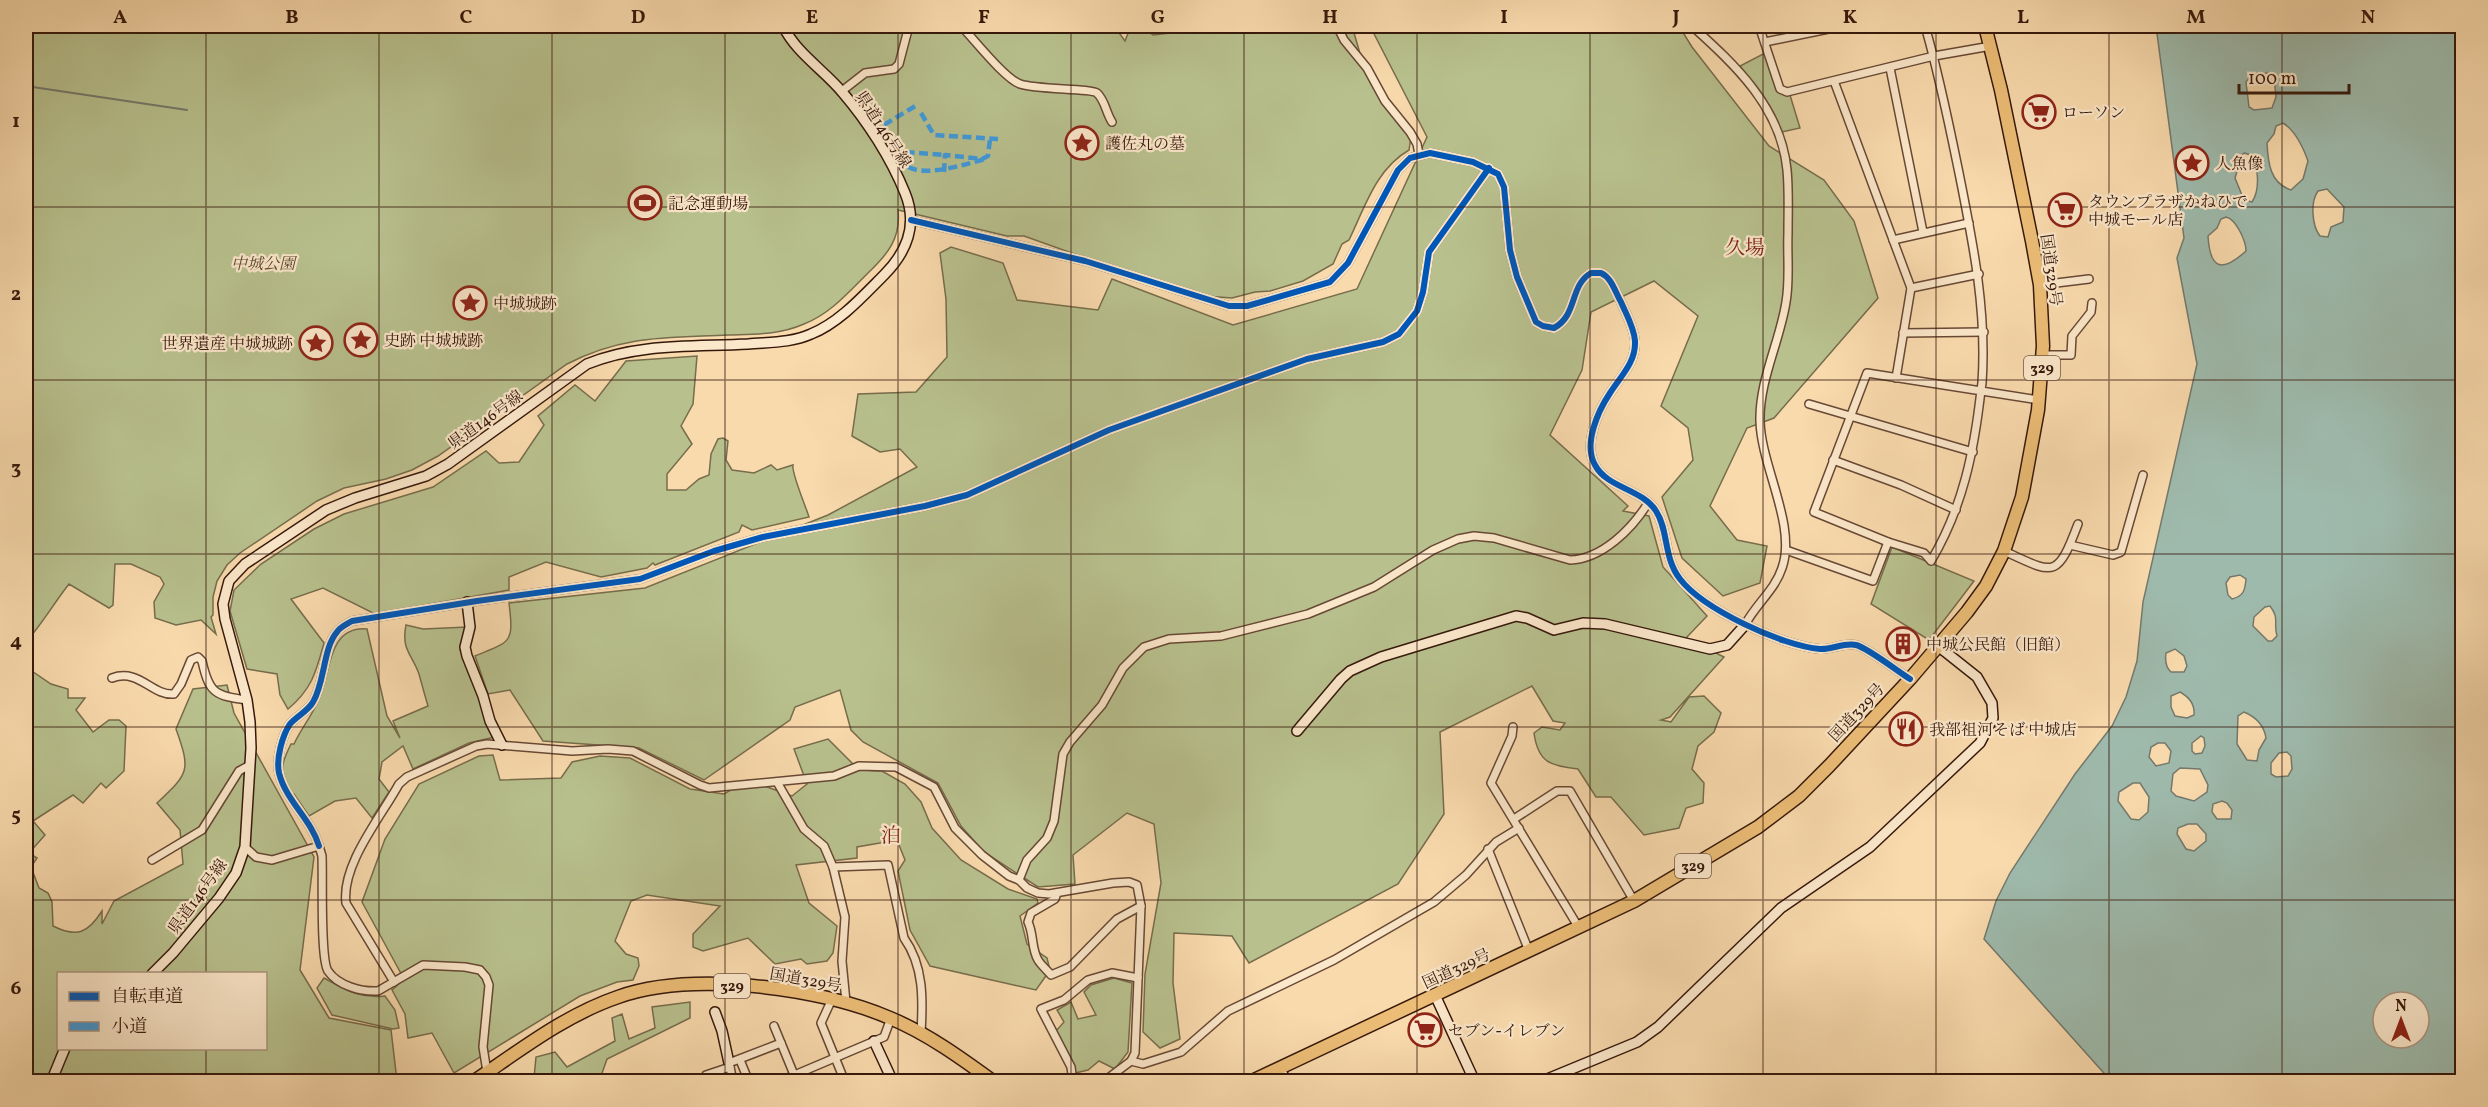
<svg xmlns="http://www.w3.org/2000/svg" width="2488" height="1107" viewBox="0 0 2488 1107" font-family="Vollkorn,'Noto Serif JP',serif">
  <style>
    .green { fill: #b8c18e; stroke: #776c4c; stroke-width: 1.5; fill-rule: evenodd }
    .water { fill: #9ebaac; stroke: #74796c; stroke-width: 1.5; fill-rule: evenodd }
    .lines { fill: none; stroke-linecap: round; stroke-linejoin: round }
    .stream { stroke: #74796c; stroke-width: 2 }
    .street-casing { stroke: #674834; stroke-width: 10 }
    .secondary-casing { stroke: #36180b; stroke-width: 12 }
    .highway-casing { stroke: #36180b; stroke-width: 15 }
    .street { stroke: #fbe7ca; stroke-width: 7 }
    .secondary { stroke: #fbe7ca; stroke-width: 9 }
    .highway { stroke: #ecbd76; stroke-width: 12 }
    .quiet { stroke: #3e9ade; stroke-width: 4.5; stroke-dasharray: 9 4.5; stroke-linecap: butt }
    .cycleway-casing { stroke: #fbe7ca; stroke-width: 10 }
    .cycleway { stroke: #0057b8; stroke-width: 6 }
    .grid { fill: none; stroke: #36180b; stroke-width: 1.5; stroke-opacity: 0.55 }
    .labels { text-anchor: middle; stroke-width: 4.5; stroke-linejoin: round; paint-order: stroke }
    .shield { fill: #fbe7ca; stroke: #715644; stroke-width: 1.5 }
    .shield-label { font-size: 15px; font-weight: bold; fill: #36180b }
    .poi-label { font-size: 16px; fill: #36180b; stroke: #fbe7ca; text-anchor: start }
    .street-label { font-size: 16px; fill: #36180b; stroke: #fbe7ca }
    .park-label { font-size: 16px; font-style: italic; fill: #5d4b32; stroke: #fbe7ca }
    .quarter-label { font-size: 20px; fill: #7a1f14; stroke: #fbe7ca }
    .neatline { fill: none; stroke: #36180b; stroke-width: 2 }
    .grid-label { font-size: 20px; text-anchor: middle; font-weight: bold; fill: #36180b }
  </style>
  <rect width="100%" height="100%" fill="#f9daad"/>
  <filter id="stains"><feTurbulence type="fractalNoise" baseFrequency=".00333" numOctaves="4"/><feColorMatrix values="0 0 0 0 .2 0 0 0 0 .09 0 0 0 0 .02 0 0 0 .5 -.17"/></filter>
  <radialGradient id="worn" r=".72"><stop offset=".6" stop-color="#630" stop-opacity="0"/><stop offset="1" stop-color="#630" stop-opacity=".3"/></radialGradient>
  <g class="green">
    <path d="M26,26H1114L1125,41L1131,26H1140L1153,35L1170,33L1173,26H1352L1361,57L1372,69L1388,100L1411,137L1409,150C1376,169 1365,207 1349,240L1342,244L1333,264L1303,281L1270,291L1255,292L1232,298L1205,296L1150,277L1128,273L1024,236H1007L898,210C901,238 888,254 868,273C849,292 830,314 804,324C779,335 754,334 728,335C667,338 622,335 567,364L438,456L412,470L386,479L344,488L317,501L240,553L227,565L217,581L213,597V615L211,617L216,634L201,620L176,625L155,618L154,602L164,584L160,577L131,564H115L113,605L109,608L69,584C54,603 42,624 26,642Z"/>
    <path d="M1370,26H1679L1692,47L1769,146L1824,180L1854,221L1878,298L1774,418L1747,428L1710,506L1737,540L1767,546L1760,583L1723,596L1682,558L1662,497L1693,460L1688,428L1661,406L1698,316L1654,281L1591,312L1582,370L1550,435L1628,506L1623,511L1649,516L1663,567L1707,616L1686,638L1724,657L1670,717L1661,720L1671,722L1689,697L1704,696L1721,713L1714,732L1698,746L1692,769L1704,783L1703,803L1686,808L1679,828L1644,835L1611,797H1596L1578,769C1551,766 1538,763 1534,733L1542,727L1560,730L1565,723L1553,721L1532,686L1440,732L1444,814L1398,884L1249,963L1232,936L1174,933L1173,983L1180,1039L1160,1048L1143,1032L1145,974L1161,883L1154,824L1127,813L1073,855L1075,884L1038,887L984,852L961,826L938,783L863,742L851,730L840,690L795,707L790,720L704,780L639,748L543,741L510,690L488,694L475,656C511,641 514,644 509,603L645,588L828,515L917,467L900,449L880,452L852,436L858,394L916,392L947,357L946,299L940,253L951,247L1003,263L1017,300L1098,310L1112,279L1233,325L1357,289L1427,137Z"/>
    <polygon points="1765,53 1779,90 1790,95 1800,128 1782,132 1740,66"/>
    <path d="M697,356L693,404L681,426L692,444L667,474V490H686L699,479L709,475L711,454L718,439L723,438L728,441L726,460L732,470L754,473L771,465L777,470L793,465C791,472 806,507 809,517L752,530L742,525L739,532L655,565L653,563L647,568L601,577L546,562L509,577V590L375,614L323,588L291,599L324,643C316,672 312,689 288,709L280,695L277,674L247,669L230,611L234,590L261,564L314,529L344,514L433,487L486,451L499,463L519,462L544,425L538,416L575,385L595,401L626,361Z"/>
    <polygon points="1892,547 1974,581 1929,640 1871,604"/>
    <path d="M406,625L423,629L467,627L460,650L495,737L469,743L413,769L403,746L382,762L379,779L389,792L372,818L356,798L335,801L309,816L294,794H291C280,770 279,768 291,744H294C302,727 312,716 319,699C331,673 327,626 367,629L387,716L400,738L393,721L428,706C425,696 422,685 419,674C412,654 401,650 406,625Z"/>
    <path d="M26,667L51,684L68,689V698H85L76,710L93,732L109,720H119L126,726L124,771L106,788L101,783L83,803L73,795L33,821L45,835L29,853L37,858L31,867L39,888L48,893L52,902L53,926C77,938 88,933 102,911V924L114,901L183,864L180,830L157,803C189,773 191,771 176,729L193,689L227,685L234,713L314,857L300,970L329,1018L391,1030L397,1081H26ZM58,974H266V1048H58Z"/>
    <polygon points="828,739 859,770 882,771 905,784 921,802 932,828 961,860 1008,889 1037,899 1038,903 1020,916 1027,944 1047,958 1050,970 1036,990 930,966 910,930 898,871 905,860 897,840 857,847 857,858 796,865 809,903 837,926 833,953 827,961 807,964 801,959 775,964 748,938 703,951 693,947 693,934 720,906 647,895 631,901 615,941 626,954 638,958 639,966 633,980 617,982 580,996 454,1073 432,1033 408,1038 405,1014 392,990 404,979 362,902 385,839 419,784 479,756 493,755 500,780 561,778 572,762 600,756 630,758 690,789 724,794 748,780 792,796 807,784 794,749"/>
    <path d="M324,978C346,990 360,999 385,996L395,1010L399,1028L393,1029L332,1015L317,988Z"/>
    <polygon points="1114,978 1132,983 1128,1052 1115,1069 1099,1061 1088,1070 1075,1073 1072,1060 1056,1031 1064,1022 1057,1010 1071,1002 1078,1019 1096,1015 1084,992 1091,985"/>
    <polygon points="690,1002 690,1018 607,1059 601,1076 602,1081 529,1081 534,1078 536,1057 555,1052 567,1067 615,1041 612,1018 622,1014 629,1039 655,1028 652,1007"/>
  </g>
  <path class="water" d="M2156,26H2462V1081H2111L1984,939L1996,901L2010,873L2075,774L2112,726L2126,697L2137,661L2143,602L2197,364L2177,258L2184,238ZM2268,73L2274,77L2276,97L2272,108L2254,110L2249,107L2246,82L2252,75ZM2283,123C2296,131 2303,147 2308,161L2303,179L2291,190C2270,183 2268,163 2267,143L2274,134L2276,126ZM2244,153L2251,155C2259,167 2260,190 2252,202L2244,200L2235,178L2239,165L2238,158ZM2327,189L2344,207L2343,222L2331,227L2328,237L2320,236C2312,226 2310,202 2318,191ZM2226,217C2236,219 2246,241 2246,251C2223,272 2210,271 2208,236L2217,228L2221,219ZM2240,575L2246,579C2245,590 2244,596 2232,599L2228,595L2226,583L2230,577ZM2270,606C2280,619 2273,622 2277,636L2272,641H2268L2253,626L2254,617L2265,607ZM2175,649L2184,656L2187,666L2184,672H2171C2165,667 2165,660 2166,653ZM2180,692C2189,697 2195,705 2194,715L2187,718L2175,716L2171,707V696ZM2244,712C2256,717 2264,725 2266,738L2259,750L2257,761L2247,760L2237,744L2238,716ZM2201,736L2204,738L2205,746L2202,753L2195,754L2192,751V743ZM2158,743H2165L2171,751L2169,763L2156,766L2149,757L2151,747ZM2287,752L2291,756L2292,769L2288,776L2276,777L2271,774V763L2279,753ZM2180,768L2200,769L2208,785L2207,792L2194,801L2176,796L2171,791L2173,774ZM2133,783H2140L2149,797L2148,812L2139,820L2131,819L2118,801L2119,792ZM2222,801L2227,803L2232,810L2231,819H2217L2212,812L2213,804ZM2188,824H2197L2206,834V841L2194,851L2186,849L2177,834L2178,828ZM2383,1002H2419V1038H2383Z"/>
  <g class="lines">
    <polyline class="stream" points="26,86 187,110"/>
    <defs>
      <g id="street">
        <path d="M961,26C974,39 1004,78 1020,84C1037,90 1091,88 1097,93C1105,100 1106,113 1112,122"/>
        <polyline points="1337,26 1344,40 1367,68 1385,101 1410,132 1417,144 1419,154"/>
        <path d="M1692,26C1735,65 1781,107 1787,170C1789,191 1788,212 1788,233C1787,255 1790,280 1786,302C1780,341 1759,381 1760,421C1761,466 1797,526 1782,568C1775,590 1755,605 1745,625"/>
        <polyline points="1759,26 1780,89 1787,92 1934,56 1991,46"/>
        <path d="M1925,26C1939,74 1949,124 1959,173C1973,243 1987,311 1982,383L1981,390C1974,452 1963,507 1931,561L1924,553L1888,542L1814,512L1867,373L2039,400"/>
        <polyline points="1765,42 1843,26"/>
        <polyline points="1890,68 1923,232"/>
        <polyline points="1834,81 1911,288 1896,378"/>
        <polyline points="842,91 865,73 894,69 899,64 909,26"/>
        <path d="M911,220L1085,261L1229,306H1247L1330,282L1348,263L1398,170L1410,158L1430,153L1473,162L1498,174L1504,187L1510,250L1517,277L1536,322L1543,326L1554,328C1578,315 1569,286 1591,273H1601C1612,278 1615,292 1621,302C1626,314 1634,327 1635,341C1636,362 1621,376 1610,393C1598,411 1583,444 1595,465C1607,488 1642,489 1656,511C1669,531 1663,557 1680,579C1703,609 1782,646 1820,649C1831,650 1845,642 1856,645C1868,648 1897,671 1910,679"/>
        <polyline points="1893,240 1969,223"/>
        <polyline points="2040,285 2089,279"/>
        <polyline points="1911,288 1979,274"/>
        <polyline points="1903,333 1984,332"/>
        <polyline points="2042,355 2071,355 2072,336 2091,312 2092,303"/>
        <polyline points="1809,404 1973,452"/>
        <polyline points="1833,460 1901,485 1956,510"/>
        <polyline points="2070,545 2113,555 2121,552 2143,475"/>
        <polyline points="1786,550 1873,581 1888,542"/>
        <path d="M2004,551C2054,574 2057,580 2078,524"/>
        <path d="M112,678C139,668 152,696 174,694L181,684L191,660L198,657L202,661C209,693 215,696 247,700"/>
        <polyline points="1513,727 1512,736 1491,783 1579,928"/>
        <polyline points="777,782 804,829 824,846 833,867 845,917 842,961 846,1002"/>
        <polyline points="1514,819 1557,791 1570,791 1634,901"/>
        <path d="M319,846C311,819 286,801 279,773C276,759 282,736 290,724C297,716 308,711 313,702C325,682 323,648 337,632C340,627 347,624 352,621L477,601L640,579L714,551L763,537L925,506L967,495L1109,430L1307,359L1383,342L1399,334L1417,311L1423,292L1429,252L1489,168"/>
        <path d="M245,847L256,857L272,860L319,846L322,856C323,877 320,959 328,971C338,986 362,992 378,991L423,965L465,967L480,970L486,977L489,985L483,1047L487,1072"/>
        <polyline points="1488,849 1529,951"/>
        <polyline points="152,860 202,830 239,771 250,765"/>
        <path d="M833,867L888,865L904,938C924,966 923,1000 921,1033"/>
        <path d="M1019,880L1027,860L1047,838L1054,821L1063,754L1070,742L1102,705L1123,668L1144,647L1169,639L1221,636L1308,614L1374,587L1433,550L1458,539L1474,536L1494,538L1570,560C1602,559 1632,529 1648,503"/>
        <path d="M1057,893L1055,899L1031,913L1028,922C1034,934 1031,948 1038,960C1041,965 1047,970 1051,975L1070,967L1117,919L1141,906"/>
        <path d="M394,982L346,903C341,865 381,817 399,784L407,777L476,746L487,744L572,751L608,749L633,751L700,785L709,788L834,776L859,766L896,767L934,787L955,828L982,855L1009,876L1019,880L1027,888L1038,893L1049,894L1113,883L1129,882L1137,885L1141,906L1135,1053L1131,1061L1103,1082"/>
        <polyline points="832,999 821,1023 845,1082"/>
        <polyline points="781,1043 797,1082"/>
        <polyline points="740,1060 749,1082"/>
        <polyline points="1131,1061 1143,1064 1181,1052 1228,1011 1334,960 1434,902 1466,875 1496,842 1519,828"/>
        <polyline points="730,1067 733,1082"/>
        <polyline points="702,1082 706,1075 730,1067 729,1063 781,1043 774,1026"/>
        <polyline points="778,1082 884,1037 891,1018"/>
        <polyline points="1073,1082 1071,1067 1041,1009 1064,1000 1088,980 1112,973 1138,978"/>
      </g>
      <g id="secondary">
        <polyline points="467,602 470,627 465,647 467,656 483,696 490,721 502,745"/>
        <polyline points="1297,731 1341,679 1350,671 1381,657 1516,616 1527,618 1554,630 1583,623 1605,624 1710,649 1727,645 1745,625"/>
        <path d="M152,974L173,953L219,898L236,873L245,847L251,748L250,722L247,700L225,619L223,604L229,581L245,564L326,510L355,498L426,476L448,464L587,364C638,343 694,347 748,344C769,342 791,343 811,334C839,323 863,296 884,275C907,252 918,224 905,193C891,158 867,121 843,93C823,69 797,54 783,26"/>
        <polyline points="1435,995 1475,1082"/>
        <polyline points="715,1012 722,1031 729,1063"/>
        <polyline points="874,1041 893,1082"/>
        <polyline points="1279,1068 1287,1082"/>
        <polyline points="51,1082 65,1048"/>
        <polyline points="1540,1082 1637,1042 1658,1027 1781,908 1870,847 1980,743 1993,718 1992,703 1977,677 1938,646"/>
      </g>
      <g id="highway">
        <path d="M473,1082C519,1051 565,1015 618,997C691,971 819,987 890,1018C928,1034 961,1058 994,1082"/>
        <polyline points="1250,1082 1634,901 1758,827 1799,796 1829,766 1910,679 1967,612 1986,586 2004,551 2022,497 2038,410 2043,346 2040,285 2032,241 2001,90 1985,26"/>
      </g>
    </defs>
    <use href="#street" class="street-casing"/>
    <use href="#secondary" class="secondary-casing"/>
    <use href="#highway" class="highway-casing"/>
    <use href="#street" class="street"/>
    <use href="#secondary" class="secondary"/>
    <use href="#highway" class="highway"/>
    <g class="quiet">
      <polyline points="921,113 934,135 998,139"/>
      <polyline points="905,152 897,152 882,126 917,105"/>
      <polyline points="982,159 988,156 990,139"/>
      <path d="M944,172L945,155L982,159V160C962,165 920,179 904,164L905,152L945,155"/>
    </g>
    <defs>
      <g id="cycleway">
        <path d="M911,220L1085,261L1229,306H1247L1330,282L1348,263L1398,170L1410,158L1430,153L1473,162L1498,174L1504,187L1510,250L1517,277L1536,322L1543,326L1554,328C1578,315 1569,286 1591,273H1601C1612,278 1615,292 1621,302C1626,314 1634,327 1635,341C1636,362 1621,376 1610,393C1598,411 1583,444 1595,465C1607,488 1642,489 1656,511C1669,531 1663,557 1680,579C1703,609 1782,646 1820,649C1831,650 1845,642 1856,645C1868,648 1897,671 1910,679"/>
        <path d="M319,846C311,819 286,801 279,773C276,759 282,736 290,724C297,716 308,711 313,702C325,682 323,648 337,632C340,627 347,624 352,621L477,601L640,579L714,551L763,537L925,506L967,495L1109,430L1307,359L1383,342L1399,334L1417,311L1423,292L1429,252L1489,168"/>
      </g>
    </defs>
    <use href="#cycleway" class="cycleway-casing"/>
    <use href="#cycleway" class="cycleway"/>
  </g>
  <path class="grid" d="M206,26V974M379,26V1082M552,26V1082M725,26V1082M898,26V1082M1071,26V1082M1244,26V1082M1417,26V1082M1590,26V1082M1763,26V1082M1936,26V1082M2109,26V1082M2282,26V1082M26,207H2462M26,380H2462M26,554H2462M26,727H2462M26,900H2462M206,1048V1082"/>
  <defs>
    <symbol id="supermarket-ring" viewBox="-11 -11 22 22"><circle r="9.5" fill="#fbe7ca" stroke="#8f2418" stroke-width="1.5"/><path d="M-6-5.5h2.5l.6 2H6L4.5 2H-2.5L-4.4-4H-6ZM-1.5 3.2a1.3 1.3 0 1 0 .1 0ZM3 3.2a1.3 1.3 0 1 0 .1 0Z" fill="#8f2418"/></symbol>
    <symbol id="sight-ring" viewBox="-11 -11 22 22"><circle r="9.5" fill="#fbe7ca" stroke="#8f2418" stroke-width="1.5"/><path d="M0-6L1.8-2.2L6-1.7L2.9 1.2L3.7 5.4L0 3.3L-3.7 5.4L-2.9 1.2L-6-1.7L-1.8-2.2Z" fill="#8f2418"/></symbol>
    <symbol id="stadium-ring" viewBox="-11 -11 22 22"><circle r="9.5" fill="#fbe7ca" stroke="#8f2418" stroke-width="1.5"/><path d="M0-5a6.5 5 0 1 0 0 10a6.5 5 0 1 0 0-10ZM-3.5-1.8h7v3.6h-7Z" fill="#8f2418"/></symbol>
    <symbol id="building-ring" viewBox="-11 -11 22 22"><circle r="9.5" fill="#fbe7ca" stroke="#8f2418" stroke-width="1.5"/><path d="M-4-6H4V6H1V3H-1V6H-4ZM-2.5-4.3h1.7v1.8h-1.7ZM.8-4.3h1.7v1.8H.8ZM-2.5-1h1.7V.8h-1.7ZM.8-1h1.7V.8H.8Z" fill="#8f2418"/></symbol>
    <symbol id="restaurant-ring" viewBox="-11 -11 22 22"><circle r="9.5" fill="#fbe7ca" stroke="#8f2418" stroke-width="1.5"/><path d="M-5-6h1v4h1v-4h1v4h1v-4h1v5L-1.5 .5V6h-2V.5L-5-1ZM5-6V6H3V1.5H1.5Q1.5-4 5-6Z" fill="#8f2418"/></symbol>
  </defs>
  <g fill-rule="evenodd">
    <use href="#supermarket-ring" x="2020" y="93" width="38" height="38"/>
    <use href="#sight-ring" x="1063" y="124" width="38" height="38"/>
    <use href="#sight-ring" x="2173" y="144" width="38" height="38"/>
    <use href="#stadium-ring" x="626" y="184" width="38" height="38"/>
    <use href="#supermarket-ring" x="2046" y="191" width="38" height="38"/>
    <use href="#sight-ring" x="451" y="284" width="38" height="38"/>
    <use href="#sight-ring" x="342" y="321" width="38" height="38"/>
    <use href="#sight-ring" x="297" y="324" width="38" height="38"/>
    <use href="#building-ring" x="1884" y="625" width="38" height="38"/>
    <use href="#restaurant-ring" x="1887" y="710" width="38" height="38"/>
    <use href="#supermarket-ring" x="1406" y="1011" width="38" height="38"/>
  </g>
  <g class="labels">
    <g class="shield">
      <rect x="2024" y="356" width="36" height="24" rx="4.5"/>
      <rect x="1675" y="854" width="36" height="24" rx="4.5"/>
      <rect x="714" y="974" width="36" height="24" rx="4.5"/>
    </g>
    <g class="shield-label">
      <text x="2042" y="373">329</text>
      <text x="1693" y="871">329</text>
      <text x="732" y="991">329</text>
    </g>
    <g class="poi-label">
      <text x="2062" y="118">ローソン</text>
      <text x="1105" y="149">護佐丸の墓</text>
      <text x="2215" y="169">人魚像</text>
      <text x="2088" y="207">タウンプラザかねひで<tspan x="2088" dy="18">中城モール店</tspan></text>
      <text x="668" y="209">記念運動場</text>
      <text x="493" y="309">中城城跡</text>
      <text x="384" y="346">史跡 中城城跡</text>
      <text x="293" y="349" text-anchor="end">世界遺産 中城城跡</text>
      <text x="1926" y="650">中城公民館（旧館）</text>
      <text x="1929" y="735">我部祖河そば 中城店</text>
      <text x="1448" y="1036">セブン-イレブン</text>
    </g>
    <g class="street-label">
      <text transform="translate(884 129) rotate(57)" y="6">県道146号線</text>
      <text transform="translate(2052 270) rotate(82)" y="6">国道329号</text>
      <text transform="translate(485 419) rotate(-36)" y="6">県道146号線</text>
      <text transform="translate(1856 712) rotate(-47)" y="6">国道329号</text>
      <text transform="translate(197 896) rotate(-54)" y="6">県道146号線</text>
      <text transform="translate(1456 968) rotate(-25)" y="6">国道329号</text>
      <text transform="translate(806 979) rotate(10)" y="6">国道329号</text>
    </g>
    <g class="park-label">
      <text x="263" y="269">中城公園</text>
    </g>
    <g class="quarter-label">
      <text x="1745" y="254">久場</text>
      <text x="891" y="842">泊</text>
    </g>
  </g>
  <rect width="2488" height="1107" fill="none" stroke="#f9daad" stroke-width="66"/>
  <rect x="57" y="972" width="210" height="78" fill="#fbe7ca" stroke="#ac947e" stroke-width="1.5"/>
  <rect x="69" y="992" width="30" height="9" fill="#0057b8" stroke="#ac947e" stroke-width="1.5"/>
  <text x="111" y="1002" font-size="18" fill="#36180b">自転車道</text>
  <rect x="69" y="1022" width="30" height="9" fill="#3e9ade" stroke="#ac947e" stroke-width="1.5"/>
  <text x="111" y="1032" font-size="18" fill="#36180b">小道</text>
  <g transform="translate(2401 1020)"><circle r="28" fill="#fbe7ca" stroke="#ac947e" stroke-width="1.5"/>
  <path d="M0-4.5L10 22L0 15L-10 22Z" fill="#8f2418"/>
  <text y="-9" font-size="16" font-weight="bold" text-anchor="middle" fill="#36180b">N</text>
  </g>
  <path d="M2239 84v9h110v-9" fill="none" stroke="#36180b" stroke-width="3"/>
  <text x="2248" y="84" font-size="18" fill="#36180b" stroke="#fbe7ca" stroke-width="4.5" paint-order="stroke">100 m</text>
  <rect x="33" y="33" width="2422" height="1041" class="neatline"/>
  <g class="grid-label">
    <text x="120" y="23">A</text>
    <text x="292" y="23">B</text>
    <text x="466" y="23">C</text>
    <text x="638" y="23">D</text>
    <text x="812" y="23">E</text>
    <text x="984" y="23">F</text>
    <text x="1158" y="23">G</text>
    <text x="1330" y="23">H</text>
    <text x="1504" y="23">I</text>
    <text x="1676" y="23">J</text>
    <text x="1850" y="23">K</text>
    <text x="2023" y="23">L</text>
    <text x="2196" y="23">M</text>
    <text x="2368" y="23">N</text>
    <text x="16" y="127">1</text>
    <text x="16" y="300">2</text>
    <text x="16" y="474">3</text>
    <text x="16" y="647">4</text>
    <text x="16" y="821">5</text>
    <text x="16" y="994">6</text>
  </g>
  <rect width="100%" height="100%" filter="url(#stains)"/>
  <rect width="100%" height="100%" fill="url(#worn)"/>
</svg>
